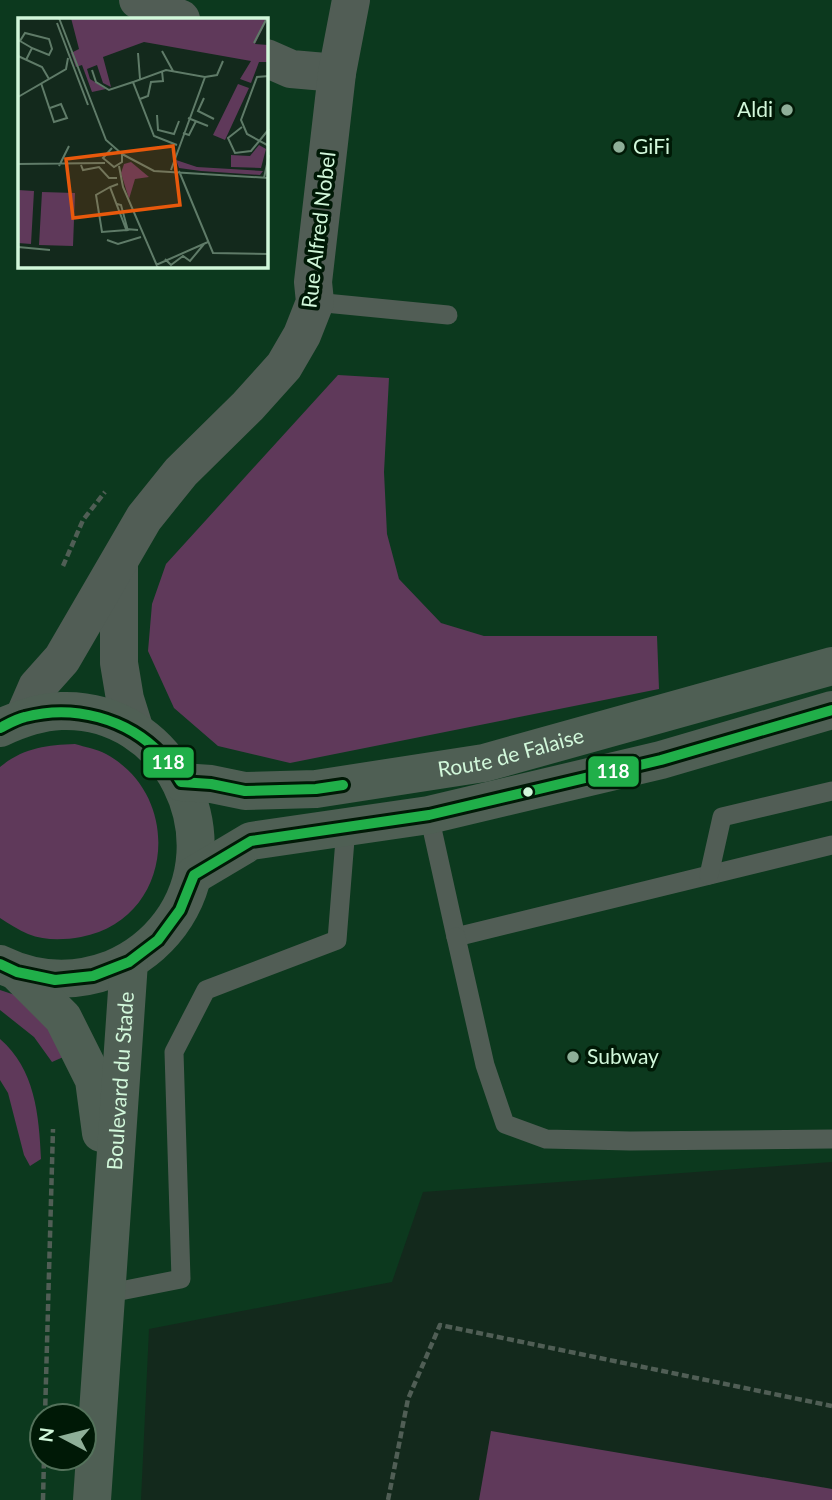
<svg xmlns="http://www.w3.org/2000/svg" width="832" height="1500" viewBox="0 0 832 1500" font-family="Lato,sans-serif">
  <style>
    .built { fill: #0c391e; fill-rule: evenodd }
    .green { fill: #5f395a }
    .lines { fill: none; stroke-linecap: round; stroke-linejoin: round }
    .path { stroke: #505e55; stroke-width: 4.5; stroke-dasharray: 7 3.5; stroke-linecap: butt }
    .lane { stroke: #515d55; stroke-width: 19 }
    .street { stroke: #515d55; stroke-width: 38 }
    .secondary { stroke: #4f5f54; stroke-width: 38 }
    .bus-1-casing { stroke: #001906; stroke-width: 16 }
    .bus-1 { stroke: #20af49; stroke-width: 10 }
    .poi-dot { fill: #8eaf98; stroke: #001906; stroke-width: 2.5 }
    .bus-dot { fill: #d1f7da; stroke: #001906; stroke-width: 2.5 }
    .labels { text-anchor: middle; stroke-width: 7; stroke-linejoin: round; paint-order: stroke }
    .poi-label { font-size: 21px; fill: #d1f7da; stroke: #001906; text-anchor: start }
    .street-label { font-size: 21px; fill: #d1f7da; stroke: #001906 }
    .inset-road { fill: none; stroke: #5f7b68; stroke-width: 2 }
    .view { fill: #e8590c; fill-opacity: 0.15; stroke: #e8590c; stroke-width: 3.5 }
    .inset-edge { fill: none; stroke: #d1f7da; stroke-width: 3.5 }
    .line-badge { stroke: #001906; stroke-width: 2.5 }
    .badge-label { font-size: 19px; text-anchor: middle; font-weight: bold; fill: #fff }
  </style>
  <rect width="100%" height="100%" fill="#13291c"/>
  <path class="built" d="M0,0H832V1162L423,1192L392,1282L149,1329L141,1500H0ZM19,19H266V266H19ZM42,1416H84V1458H42Z"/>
  <g class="green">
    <polygon points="338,375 389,378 384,472 387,534 399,579 441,623 484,636 657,636 659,689 290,763 218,746 174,708 148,651 152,604 166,564"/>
    <path d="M75,744C85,747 97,749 106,754C185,797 173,920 81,937C64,940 45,941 28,934C19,930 9,924 0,918V767C23,748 46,745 75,744Z"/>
    <polygon points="0,990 15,995 52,1024 70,1054 52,1062 34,1037 0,1010"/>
    <path d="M0,1039C35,1069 39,1115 41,1159L30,1166L24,1155L8,1093L0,1080Z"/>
    <polygon points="491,1431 832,1489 832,1500 479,1500"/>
  </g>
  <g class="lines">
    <g class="path">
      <polyline points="63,566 83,520 105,492"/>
      <polyline points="45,1416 53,1129"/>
      <polyline points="43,1500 44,1458"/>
      <polyline points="388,1500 408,1399 440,1325 832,1406"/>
    </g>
    <g class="lane">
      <polyline points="315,302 448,315"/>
      <polyline points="429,815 456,937 832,845"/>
      <polyline points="709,875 722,817 832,791"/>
      <polyline points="456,937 485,1065 505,1124 546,1139 630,1141 832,1139"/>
      <polyline points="105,1294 181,1279 174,1052 206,990 337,940 346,827"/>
    </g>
    <g class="street">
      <polyline points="138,0 181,19"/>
      <polyline points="266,58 291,69 337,73"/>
      <polyline points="119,564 119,663 125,699 135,731"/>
      <polyline points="24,717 37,687 62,659 144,518 181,472 248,406 284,366 302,335 315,302 313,282 337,73 351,0"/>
    </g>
    <g class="secondary">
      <path d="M0,728C19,719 39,712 61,711C171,707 234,837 170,924C155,944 136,959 112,969C75,983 37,982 0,964"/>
      <path id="s1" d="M181,782L211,784L245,791L316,789L484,763L832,666"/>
      <polyline points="194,875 251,841 429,815 661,760 832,710"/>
      <polyline points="17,972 63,1018 94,1080 101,1133"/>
      <path id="s2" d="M92,1500L129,962"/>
    </g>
    <defs>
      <g id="bus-1">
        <path d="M0,728C8,724 16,719 25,717C73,704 127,718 162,755C170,763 175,773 181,782L211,784L245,791L316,789L343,785"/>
        <polyline points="0,964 17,972 55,980 93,976 129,962 158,940 180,910 194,875 251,841 429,815 661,760 832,710"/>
      </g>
    </defs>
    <use href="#bus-1" class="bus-1-casing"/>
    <use href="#bus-1" class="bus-1"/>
  </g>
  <g class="poi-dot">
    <circle cx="787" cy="110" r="7"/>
    <circle cx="619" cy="147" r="7"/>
    <circle cx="573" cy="1057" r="7"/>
  </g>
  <circle class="bus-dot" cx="528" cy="792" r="6"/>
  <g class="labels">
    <g class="poi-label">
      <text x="773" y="117" text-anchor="end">Aldi</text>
      <text x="633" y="154">GiFi</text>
      <text x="587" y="1064">Subway</text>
    </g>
    <g class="street-label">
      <text transform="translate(319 230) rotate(-83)" y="7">Rue Alfred Nobel</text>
      <text dy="7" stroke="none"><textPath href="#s1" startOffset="334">Route de Falaise</textPath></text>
      <text dy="7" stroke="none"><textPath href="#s2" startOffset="420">Boulevard du Stade</textPath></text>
    </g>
  </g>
  <g transform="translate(18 18)">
    <rect width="250" height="250" fill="#13291c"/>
    <path d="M53,0H250L237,26L250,27V44H241L233,65L222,61L233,43L126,24L85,39L93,69L85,65L79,47L69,51L72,61L88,71L74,74L64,47L58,49L53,35L61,31ZM220,66L231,70L207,122L195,117ZM241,127L248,131L243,150L213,149V137L232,138ZM158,142L179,149L245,153L242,157L183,153L161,150ZM113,144L131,159L117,161L111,181L103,155L106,146ZM0,172L16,173L13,226L0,225ZM24,174L57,175L55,228L21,227Z" fill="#5f395a"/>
    <path class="inset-road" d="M41,0L88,122L104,136V144L96,149L85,140L94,130M39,5L70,87M236,25L249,0M144,33L155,53M120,35L122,61M0,38L24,49L31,61M8,42L14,30L31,37L34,31L31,21L7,15L2,23L14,30M74,52L78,64L91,72L115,64M251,58L239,59L223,102L229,116L251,128M187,59L199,57L205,43M23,65L36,104L49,100L43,86L32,90M0,79L48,51L50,40M186,80L180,93L196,101M122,81L130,78L133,64L145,63L144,53M139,97L140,112L156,116L161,103M170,100L190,108M224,109L210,120L217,135L233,133L251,111M165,115L171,117L178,103M104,136L136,153L251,160M0,146L87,145M63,147L65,152L81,149L91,160H99M41,148L51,128M101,148L105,169L140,250M153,152L187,59L148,52L115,64L136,118L159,127M161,153L195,235L251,236M246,160L251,137M100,166L92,169L108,211L120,212M92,169L78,177L84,214L109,212M99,186L103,187L110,213M89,222L100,226L123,219M0,229L32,232M147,241L153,247L165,238L172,243L186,226M138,247L190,224"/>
    <path class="view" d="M155,128L162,187L55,200L48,141Z"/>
    <rect width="250" height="250" class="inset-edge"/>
  </g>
  <g class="line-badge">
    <rect x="142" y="746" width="53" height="33" rx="7" fill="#20af49"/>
    <rect x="587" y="755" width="53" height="33" rx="7" fill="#20af49"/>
  </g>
  <g class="badge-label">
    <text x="168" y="769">118</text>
    <text x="613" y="778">118</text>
  </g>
  <g transform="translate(63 1437) rotate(277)"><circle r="33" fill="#001906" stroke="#54725b" stroke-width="2"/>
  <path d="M0-5L12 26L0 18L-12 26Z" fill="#8eaf98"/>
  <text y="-10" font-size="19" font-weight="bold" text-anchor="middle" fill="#d1f7da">N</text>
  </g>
</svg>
